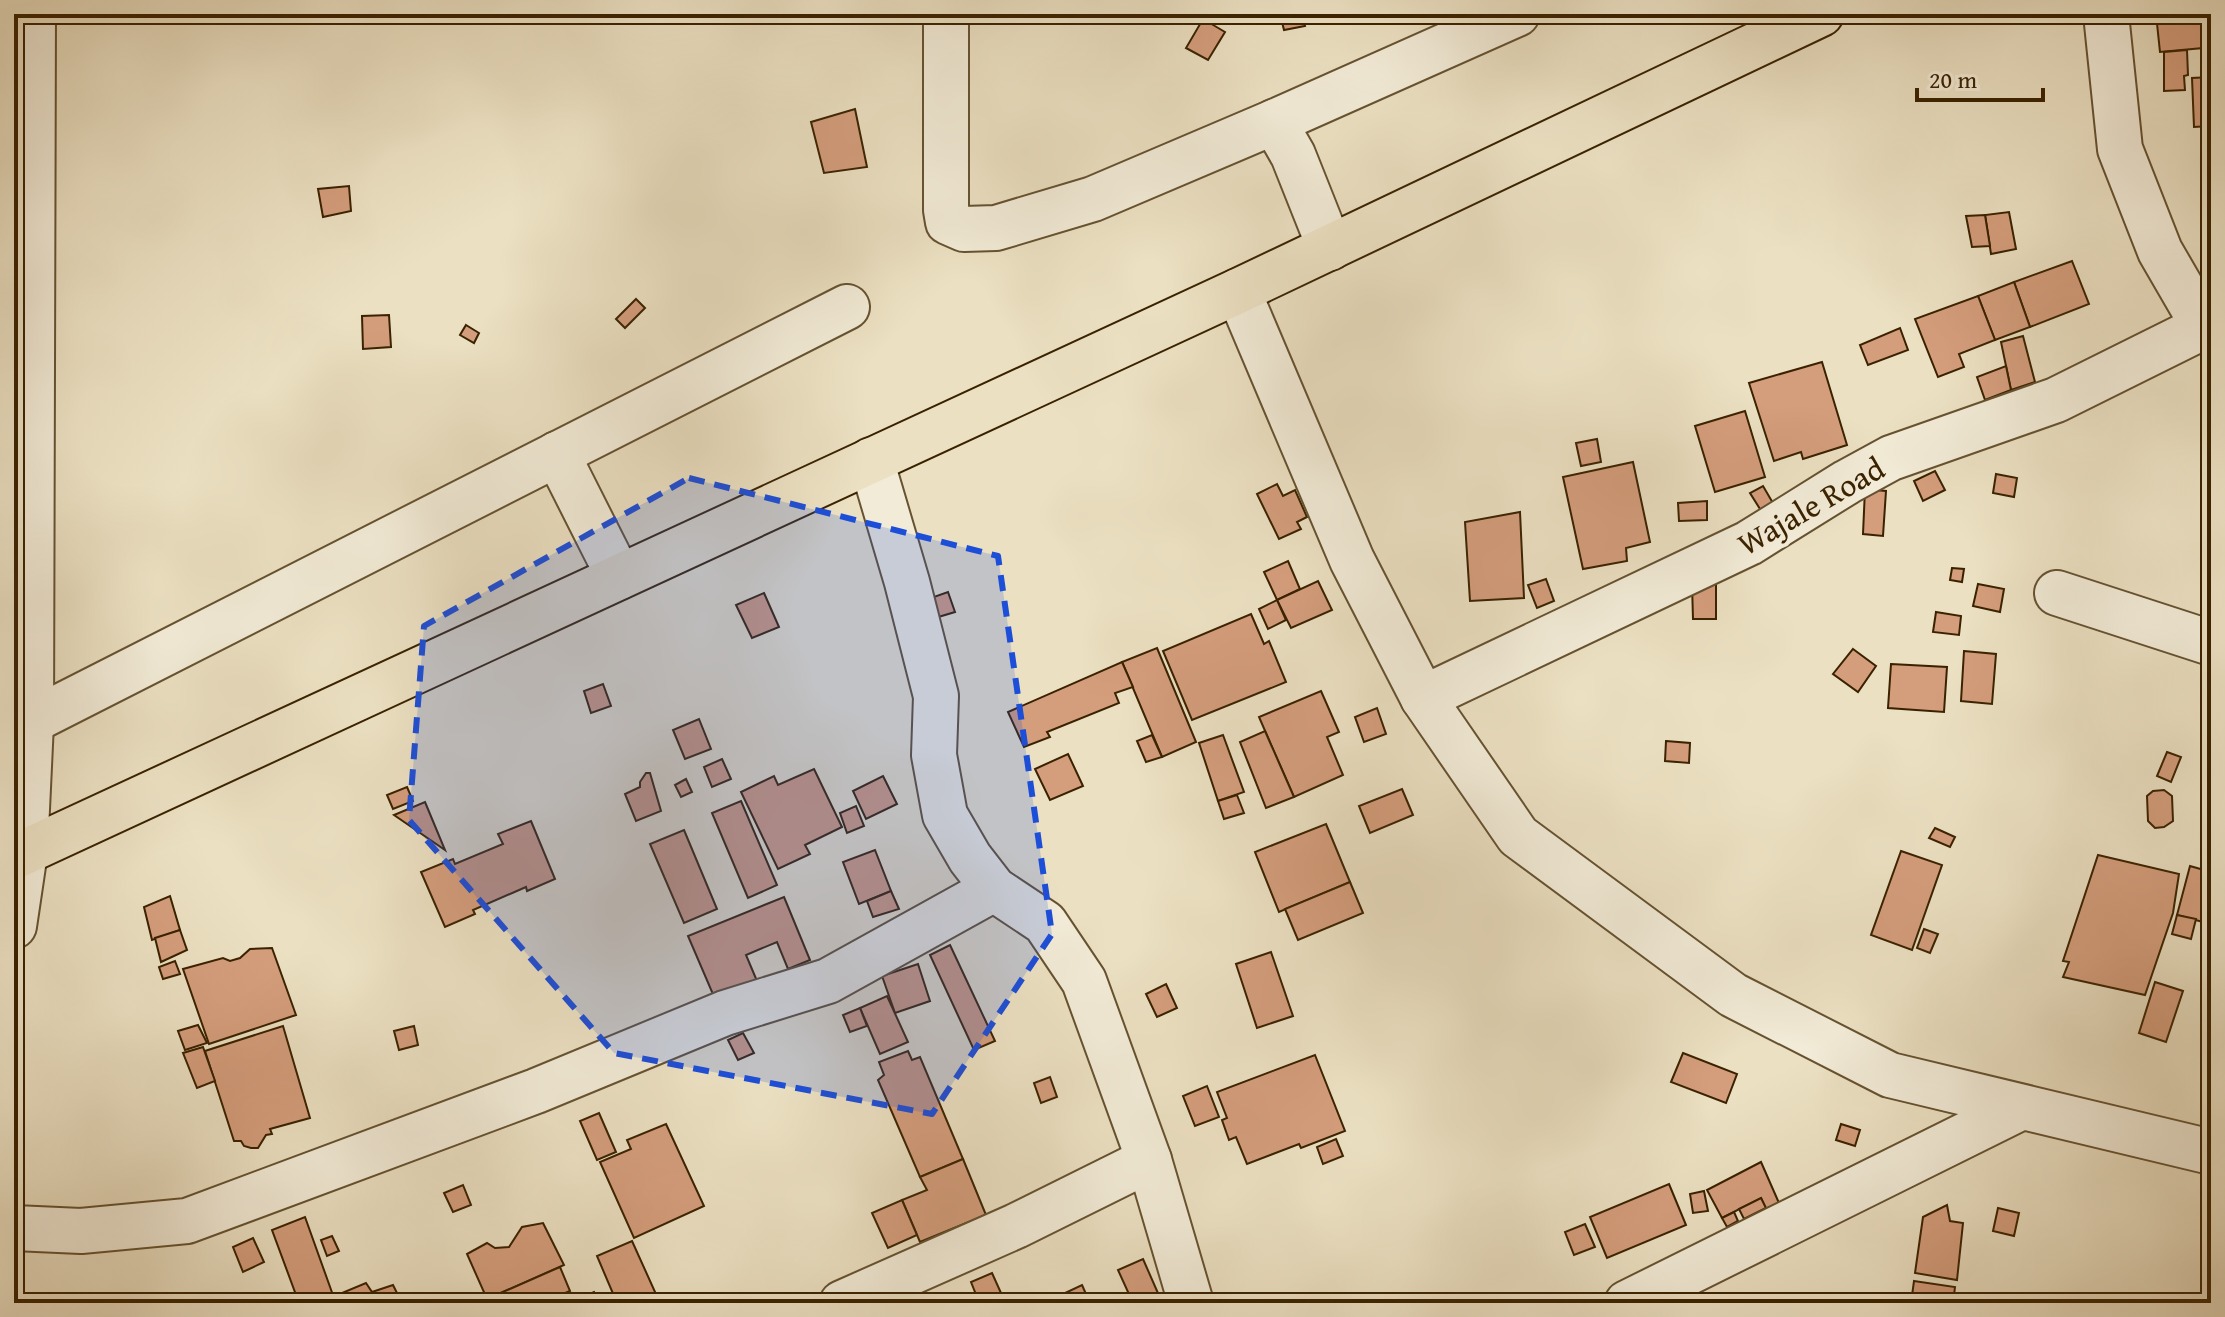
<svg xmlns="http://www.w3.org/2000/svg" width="2225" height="1317" viewBox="0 0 2225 1317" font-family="'Gentium Book Plus',serif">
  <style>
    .building { fill: #d49d7c; stroke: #3a2200; stroke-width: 2 }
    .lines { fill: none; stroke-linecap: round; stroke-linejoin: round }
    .minor-casing { stroke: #665230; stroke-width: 48 }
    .trunk-casing { stroke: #3a2200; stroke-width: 48 }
    .minor { stroke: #f2ebd7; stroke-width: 44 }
    .trunk { stroke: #ebe0c2; stroke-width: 44 }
    .marked { fill: #1d4ed8; fill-opacity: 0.2; stroke: #1d4ed8; stroke-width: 6; stroke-dasharray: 16 10; stroke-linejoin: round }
    .labels { text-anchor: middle; stroke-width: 8; stroke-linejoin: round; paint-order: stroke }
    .street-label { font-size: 32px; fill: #3a2200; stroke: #f2ebd7 }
  </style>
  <rect width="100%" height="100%" fill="#ebe0c2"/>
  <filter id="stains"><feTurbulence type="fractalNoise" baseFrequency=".0025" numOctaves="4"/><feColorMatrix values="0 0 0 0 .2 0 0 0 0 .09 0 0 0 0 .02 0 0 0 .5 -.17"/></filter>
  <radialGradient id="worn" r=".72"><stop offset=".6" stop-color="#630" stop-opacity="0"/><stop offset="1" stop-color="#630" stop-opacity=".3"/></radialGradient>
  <g class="building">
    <polygon points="1280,14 1302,14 1305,26 1284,30"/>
    <polygon points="2156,14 2200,14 2203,48 2160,52"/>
    <polygon points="1203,19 1225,32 1208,60 1186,48"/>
    <polygon points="2187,50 2188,75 2184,76 2185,90 2164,91 2164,52"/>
    <polygon points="2211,77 2211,126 2194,127 2192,78"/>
    <polygon points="855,109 867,167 824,173 811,122"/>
    <polygon points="349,186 351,211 323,217 318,189"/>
    <polygon points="2009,212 2016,249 1991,254 1985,215"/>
    <polygon points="1985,215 1990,246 1972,247 1966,216"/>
    <polygon points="2072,261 2089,304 2030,327 2014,282"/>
    <polygon points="2014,282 2030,327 1995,340 1978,296"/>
    <polygon points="1978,296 1995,340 1959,354 1964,367 1938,377 1915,319"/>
    <polygon points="636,299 645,308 625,328 616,319"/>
    <polygon points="389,315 391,347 363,349 362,316"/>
    <polygon points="466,325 479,333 474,343 460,335"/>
    <polygon points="1900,328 1908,350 1868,365 1860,345"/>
    <polygon points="2023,336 2035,382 2011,390 2001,342"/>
    <polygon points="1822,362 1847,445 1803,459 1801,452 1774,461 1749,383"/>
    <polygon points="2006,366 2011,390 1985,400 1977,377"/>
    <polygon points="1745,411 1765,477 1715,492 1695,426"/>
    <polygon points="1597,439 1601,462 1581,466 1576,443"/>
    <polygon points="1633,462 1650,542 1626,548 1627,561 1583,569 1563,477"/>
    <polygon points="1935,471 1945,490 1923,501 1914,481"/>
    <polygon points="1996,474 2017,478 2014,497 1993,493"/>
    <polygon points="1277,484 1283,496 1295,490 1307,517 1297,522 1301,529 1279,539 1257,494"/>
    <polygon points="1763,486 1777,510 1765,517 1750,493"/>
    <polygon points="1865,489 1886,491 1883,536 1863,534"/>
    <polygon points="1707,501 1707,520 1679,521 1678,503"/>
    <polygon points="1520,512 1524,598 1470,601 1465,522"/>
    <polygon points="1288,561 1300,589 1277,600 1264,572"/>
    <polygon points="1952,568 1964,569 1962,582 1950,580"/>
    <polygon points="1546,579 1554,601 1537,608 1528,585"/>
    <polygon points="1318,581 1332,610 1291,628 1277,600"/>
    <polygon points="1692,584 1716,584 1716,619 1693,619"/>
    <polygon points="1978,584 2004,589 2000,612 1973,606"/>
    <polygon points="948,592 955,612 935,618 928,599"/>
    <polygon points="764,593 779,627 752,638 736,605"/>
    <polygon points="1277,600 1286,620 1268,629 1259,609"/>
    <polygon points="1936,612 1961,616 1959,635 1933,632"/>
    <polygon points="1251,614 1264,644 1269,641 1286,682 1192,720 1163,651"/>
    <polygon points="1157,648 1196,742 1162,757 1122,662"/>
    <polygon points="1853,649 1876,666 1858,692 1833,674"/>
    <polygon points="1964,651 1996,654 1992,704 1961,701"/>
    <polygon points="1122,662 1133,687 1115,693 1119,703 1047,732 1050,737 1024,747 1008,712"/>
    <polygon points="1891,664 1947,667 1944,712 1888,708"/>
    <polygon points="603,684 611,706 591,713 584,691"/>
    <polygon points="1321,691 1339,732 1327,737 1343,775 1294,797 1259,717"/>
    <polygon points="1377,708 1386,734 1364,742 1355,717"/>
    <polygon points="699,719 711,749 685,759 673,730"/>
    <polygon points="1265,731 1294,797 1266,808 1240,742"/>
    <polygon points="1152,735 1162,757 1146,762 1137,741"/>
    <polygon points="1223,735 1244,792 1218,801 1199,743"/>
    <polygon points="1666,741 1690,743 1689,763 1665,761"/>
    <polygon points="2167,752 2181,757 2171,782 2157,776"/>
    <polygon points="1068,754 1083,786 1050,800 1035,769"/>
    <polygon points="722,759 731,779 712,787 704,767"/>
    <polygon points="814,769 842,827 805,845 810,854 778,869 741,792 774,776 778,785"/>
    <polygon points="646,773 650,773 661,811 636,821 625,794 640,787 640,782"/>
    <polygon points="883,776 897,804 866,819 853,791"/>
    <polygon points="686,779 692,792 681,797 675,785"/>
    <polygon points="407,787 413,801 393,809 387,795"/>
    <polygon points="1402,789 1413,815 1370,833 1359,806"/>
    <polygon points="2164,790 2172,796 2173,821 2164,827 2155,828 2148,821 2147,796 2153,791"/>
    <polygon points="1237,795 1244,813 1224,819 1218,801"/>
    <polygon points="741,801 777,885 748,898 712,813"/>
    <polygon points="425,802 445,850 394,815"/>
    <polygon points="856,806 864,826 847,833 840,813"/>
    <polygon points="531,821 555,879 527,891 526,887 473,910 475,914 445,927 421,872 453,859 455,864 503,844 498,834"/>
    <polygon points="1326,824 1350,882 1279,912 1255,852"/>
    <polygon points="1935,828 1955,837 1950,847 1929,838"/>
    <polygon points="684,830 717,909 684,923 650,844"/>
    <polygon points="875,850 891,891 859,904 843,862"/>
    <polygon points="1901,851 1942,865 1912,950 1871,935"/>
    <polygon points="2098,855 2179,874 2173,913 2145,995 2063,977 2069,962 2063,961"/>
    <polygon points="2190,866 2211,872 2211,893 2203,922 2177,915"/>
    <polygon points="1350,882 1363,913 1298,940 1285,909"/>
    <polygon points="891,891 899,909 873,917 867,901"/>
    <polygon points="170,896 180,930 152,940 144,907"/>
    <polygon points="784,897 810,960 788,969 777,942 746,955 757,981 715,999 688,936"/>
    <polygon points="2177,915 2196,919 2191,939 2172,934"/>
    <polygon points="1924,929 1938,934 1930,953 1917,948"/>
    <polygon points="180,930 187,950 161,962 155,938"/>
    <polygon points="950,945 995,1041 974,1050 930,955"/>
    <polygon points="272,948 296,1015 209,1044 183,969 223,958 230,961 240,958 250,949"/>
    <polygon points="1271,952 1293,1016 1257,1028 1236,964"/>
    <polygon points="175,961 180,974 163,979 159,967"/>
    <polygon points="918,964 930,1001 895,1013 882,976"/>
    <polygon points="2155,982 2183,991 2166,1042 2139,1033"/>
    <polygon points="1166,984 1177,1008 1157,1017 1146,994"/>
    <polygon points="887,996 908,1042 880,1054 860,1008"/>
    <polygon points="860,1008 867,1026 850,1032 843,1015"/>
    <polygon points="198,1025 207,1043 185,1050 178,1031"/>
    <polygon points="283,1026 310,1118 270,1129 272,1134 266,1135 258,1148 251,1148 244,1146 241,1141 234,1141 205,1051"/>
    <polygon points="414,1026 418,1045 399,1050 394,1031"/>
    <polygon points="743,1033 754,1053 738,1060 728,1040"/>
    <polygon points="203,1047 215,1081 197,1088 183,1053"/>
    <polygon points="908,1051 912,1060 920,1057 963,1159 920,1177 878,1080 884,1075 879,1062"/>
    <polygon points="1683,1053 1737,1074 1726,1103 1671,1082"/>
    <polygon points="1315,1055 1345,1131 1301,1148 1299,1144 1247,1164 1236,1137 1229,1140 1222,1120 1227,1118 1217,1092"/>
    <polygon points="1050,1077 1057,1097 1041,1103 1034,1083"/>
    <polygon points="1207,1086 1219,1117 1195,1126 1183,1096"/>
    <polygon points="599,1113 616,1152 597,1160 580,1121"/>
    <polygon points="666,1124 704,1206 634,1238 600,1162 631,1149 627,1140"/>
    <polygon points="1841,1124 1860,1130 1855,1146 1836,1140"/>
    <polygon points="1336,1139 1343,1156 1323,1164 1317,1147"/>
    <polygon points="963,1159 986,1215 920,1242 902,1200 927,1190 920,1177"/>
    <polygon points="1761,1162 1779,1203 1766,1209 1761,1198 1722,1218 1707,1190"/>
    <polygon points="1669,1184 1686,1225 1607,1258 1590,1217"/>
    <polygon points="463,1185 471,1205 453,1212 444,1193"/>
    <polygon points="1704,1191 1708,1211 1693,1213 1690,1194"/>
    <polygon points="1761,1198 1766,1208 1744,1219 1739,1209"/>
    <polygon points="902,1200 917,1235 888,1248 872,1213"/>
    <polygon points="1947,1205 1950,1221 1963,1223 1957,1280 1915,1273 1923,1217"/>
    <polygon points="1998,1208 2019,1213 2014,1236 1993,1231"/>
    <polygon points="1734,1212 1738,1221 1727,1227 1722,1218"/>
    <polygon points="305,1217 334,1298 319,1303 299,1303 272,1230"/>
    <polygon points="543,1223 564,1265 487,1299 467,1254 487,1243 495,1248 509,1247 522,1227"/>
    <polygon points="1585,1224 1595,1247 1574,1255 1565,1232"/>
    <polygon points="332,1236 339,1251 327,1256 321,1240"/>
    <polygon points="253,1238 264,1262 243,1272 233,1247"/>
    <polygon points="632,1241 660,1303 617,1303 597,1256"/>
    <polygon points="1143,1259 1161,1300 1154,1303 1133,1303 1118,1270"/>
    <polygon points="560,1267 570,1291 541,1303 489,1303 487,1299"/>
    <polygon points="992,1273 1001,1293 979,1302 971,1282"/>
    <polygon points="1914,1281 1955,1287 1953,1303 1911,1303"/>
    <polygon points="366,1283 372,1292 393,1285 402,1303 339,1303 337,1295"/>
    <polygon points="1082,1285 1090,1303 1069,1303 1065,1293"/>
    <polygon points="594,1292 599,1303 574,1303 573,1301"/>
  </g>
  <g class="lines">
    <defs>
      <g id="minor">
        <polyline points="946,14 946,210 948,222 964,229 996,228 1093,199 1274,122"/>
        <polyline points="2106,14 2120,149 2160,251 2204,327 2211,328"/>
        <polyline points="1330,248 1293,155 1274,122 1517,14"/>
        <polyline points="1238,291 1352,560 1423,698 1518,836 1733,995 1890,1075 2211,1152"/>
        <polyline points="557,454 619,577"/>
        <polyline points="871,460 907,582 936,696 934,755 945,815 970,858 994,889 1045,923 1084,981 1149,1160 1191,1303"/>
        <polyline points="2057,593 2211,643"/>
        <polyline points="1423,698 1749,543 1847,482 1891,458 2056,400 2211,323"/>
        <polyline points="14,730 847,307"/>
        <polyline points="14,926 25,852 31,723 33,14"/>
        <polyline points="14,1228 81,1231 187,1221 536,1091 725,1013 828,981 994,889"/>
        <polyline points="842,1303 1016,1226 1149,1160"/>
        <polyline points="1627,1303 2020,1108"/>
      </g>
      <polyline id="trunk" points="14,857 1238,291 1821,14"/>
    </defs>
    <use href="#minor" class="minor-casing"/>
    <use href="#trunk" class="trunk-casing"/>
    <use href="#minor" class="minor"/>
    <use href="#trunk" class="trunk"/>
  </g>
  <path class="marked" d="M689,478L998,556L1052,934L932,1114L614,1053L409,820L424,626Z"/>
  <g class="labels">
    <g class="street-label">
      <text transform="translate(1811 506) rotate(-30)" y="11">Wajale Road</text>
    </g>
  </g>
  <rect width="2225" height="1317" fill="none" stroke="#ebe0c2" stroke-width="48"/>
  <rect x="16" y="16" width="2193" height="1285" fill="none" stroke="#3a2200" stroke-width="4"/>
  <rect x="24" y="24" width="2177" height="1269" fill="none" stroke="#3a2200" stroke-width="2"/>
  <path d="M1917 88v12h126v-12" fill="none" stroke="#3a2200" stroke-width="4"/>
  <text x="1929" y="88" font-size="24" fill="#3a2200" stroke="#f2ebd7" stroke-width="6" paint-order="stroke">20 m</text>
  <rect width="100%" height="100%" filter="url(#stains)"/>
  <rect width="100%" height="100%" fill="url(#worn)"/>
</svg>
